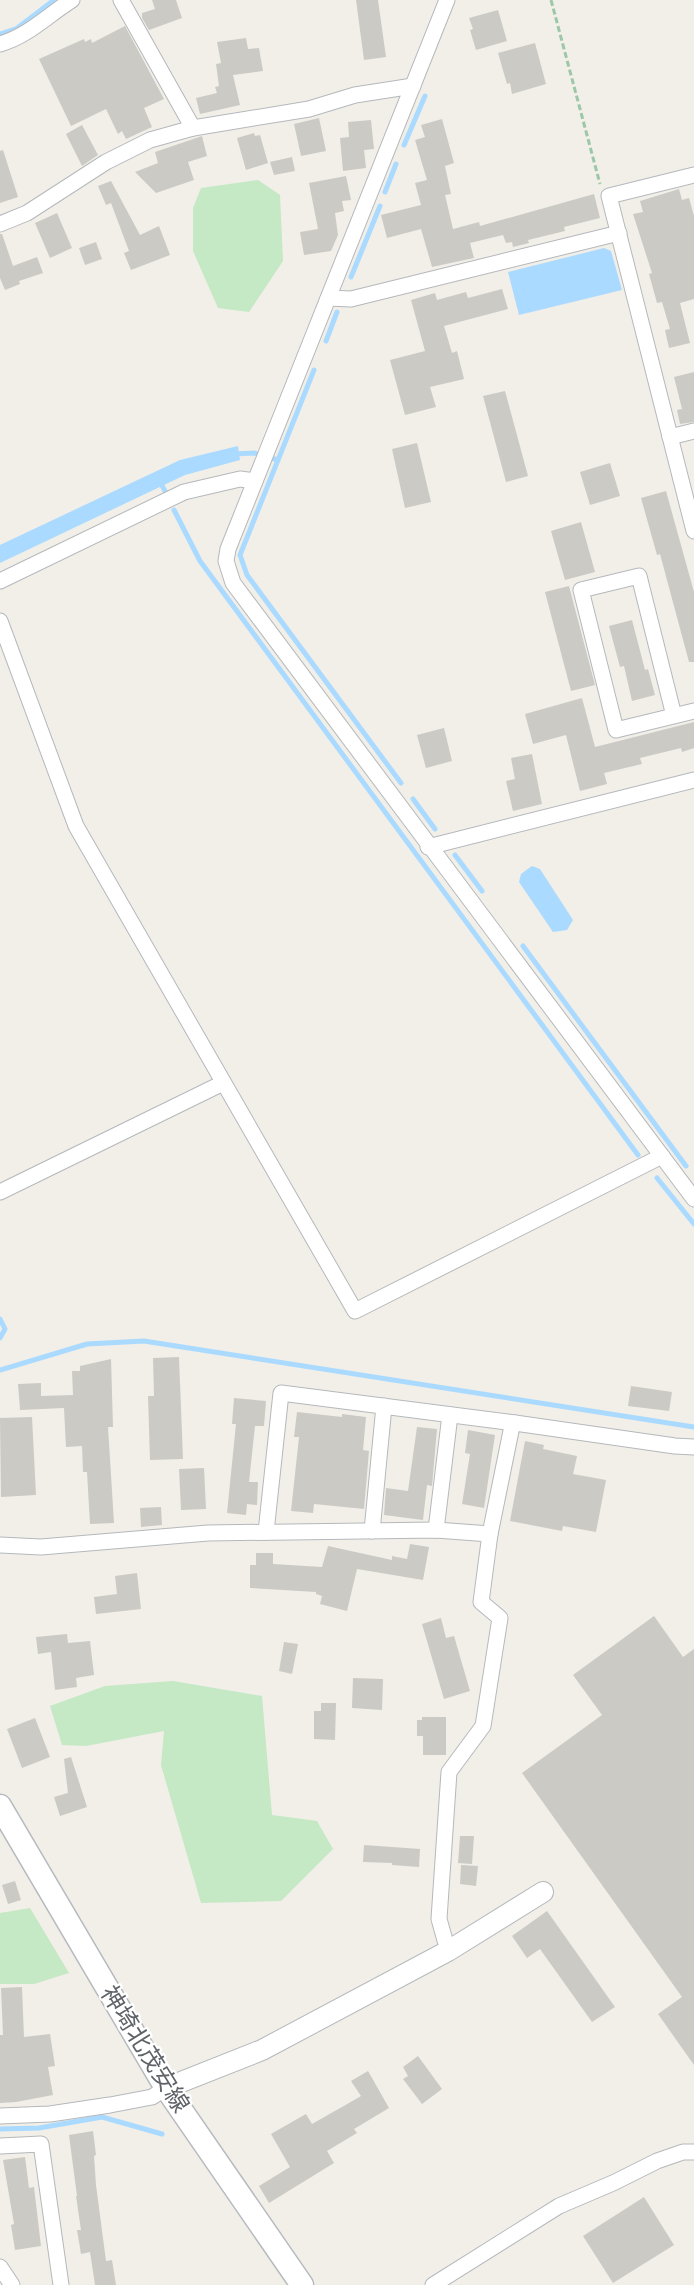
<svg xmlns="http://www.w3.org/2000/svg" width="694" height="2285" viewBox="0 0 694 2285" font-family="'Alegreya Sans','Noto Sans JP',sans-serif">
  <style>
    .green { fill: #c5e8c5 }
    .water { fill: #aadaff }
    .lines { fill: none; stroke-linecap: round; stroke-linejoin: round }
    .stream { stroke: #aadaff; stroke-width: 5 }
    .building { fill: #cccac5 }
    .minor-casing { stroke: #b5b8bc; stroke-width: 17 }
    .tertiary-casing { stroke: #b5b8bc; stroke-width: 22 }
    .secondary-casing { stroke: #b6babf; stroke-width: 25 }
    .path { stroke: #9cc7a9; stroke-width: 3; stroke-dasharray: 6 3; stroke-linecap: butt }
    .minor { stroke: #fff; stroke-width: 15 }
    .tertiary { stroke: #fff; stroke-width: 20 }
    .secondary { stroke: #fff; stroke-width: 22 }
    .labels { text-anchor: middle; stroke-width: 4.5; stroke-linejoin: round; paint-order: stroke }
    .street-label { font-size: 24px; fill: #5f6368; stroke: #fff }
  </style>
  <rect width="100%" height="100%" fill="#f1efe8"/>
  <g class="green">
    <polygon points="258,180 280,195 283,261 249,312 218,308 193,251 193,208 201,188"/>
    <polygon points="173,1681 262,1696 272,1815 317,1821 333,1849 281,1901 201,1903 161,1765 164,1731 86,1746 62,1745 50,1706 105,1686"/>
    <polygon points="30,1908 69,1973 34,1984 0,1984 0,1913"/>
  </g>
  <g class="water">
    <polygon points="604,248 611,251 622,290 519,315 508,272"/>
    <polygon points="238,446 240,460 185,475 0,563 0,545 180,460"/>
    <polygon points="532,866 540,869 573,920 567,930 553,932 519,882 521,874"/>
  </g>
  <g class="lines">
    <g class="stream">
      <polyline points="0,34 16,29 54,0"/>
      <polyline points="404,145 425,96"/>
      <polyline points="385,192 396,164"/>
      <polyline points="351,277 380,206"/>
      <polyline points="326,341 337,312"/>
      <polyline points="314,370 240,555 247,575 401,783"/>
      <polyline points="233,454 254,453 278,460"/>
      <polyline points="159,480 165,491"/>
      <polyline points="174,510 200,561 638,1155"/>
      <polyline points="413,799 435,829"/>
      <polyline points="455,855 482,891"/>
      <polyline points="523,946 686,1166"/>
      <polyline points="657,1178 694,1224"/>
      <polyline points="0,1319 5,1329 0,1338"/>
      <polyline points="0,1370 87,1344 144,1341 694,1427"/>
      <polyline points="0,2129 39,2128 102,2117 162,2134"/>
    </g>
  </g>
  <g class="building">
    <polygon points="152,0 176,0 182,18 149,30 142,18 142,13 155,9"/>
    <polygon points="356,0 378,0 386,57 364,60"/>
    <polygon points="498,10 507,41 476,50 470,30 473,29 469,18"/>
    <polygon points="125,26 164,99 144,108 152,127 126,139 122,131 118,134 106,109 71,126 39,59 84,39 85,42 91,39 92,43"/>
    <polygon points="246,38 248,49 259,48 263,71 233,75 240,105 200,114 196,98 217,93 215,87 219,86 216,64 221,63 217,42"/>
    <polygon points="535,43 546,84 512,94 510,83 507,84 498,53"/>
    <polygon points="319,118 326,151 301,156 294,124"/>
    <polygon points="442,119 454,163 445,166 451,194 445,195 453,229 479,222 480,226 594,194 600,218 564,227 565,231 528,240 529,243 513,247 512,242 506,243 503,235 470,243 474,258 432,267 421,229 387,238 381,215 421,205 415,183 427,180 415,140 425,137 421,125"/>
    <polygon points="371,120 374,149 364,150 366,168 343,171 340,138 349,137 348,122"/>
    <polygon points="82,125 98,155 82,166 66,134"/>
    <polygon points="254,133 255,136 260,135 268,163 246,170 237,138"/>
    <polygon points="202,136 207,156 188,162 194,180 156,193 135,172 158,163 155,152"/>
    <polygon points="3,150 18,197 0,203 0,151"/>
    <polygon points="292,157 295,171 274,175 270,162"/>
    <polygon points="346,176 351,200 342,201 344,211 335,213 338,235 331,251 304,255 300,232 318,229 309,183"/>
    <polygon points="111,181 140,235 159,226 170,255 131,270 124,253 129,251 111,203 106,205 98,186"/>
    <polygon points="679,189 682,200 689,198 694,216 694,299 680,303 690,343 669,348 665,330 670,329 662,302 657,303 649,274 652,273 633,214 643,212 640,201"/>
    <polygon points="57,213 72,248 50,258 35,223"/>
    <polygon points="0,234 2,234 13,266 37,257 43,273 19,281 20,284 5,290 0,278"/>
    <polygon points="96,242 102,259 85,265 79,248"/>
    <polygon points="502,289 508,309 444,326 452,353 457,351 464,379 430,387 436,407 405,415 390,360 425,351 411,300 435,293 437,300 466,292 468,298"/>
    <polygon points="694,372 694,422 680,424 677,410 682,409 674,377"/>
    <polygon points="505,391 528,476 506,482 483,396"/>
    <polygon points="417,443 431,502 405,508 392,449"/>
    <polygon points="610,463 620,496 590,505 580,472"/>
    <polygon points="666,491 694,592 694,662 689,662 660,554 657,555 641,498"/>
    <polygon points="581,522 595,572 565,580 551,531"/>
    <polygon points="569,586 595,685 571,691 545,592"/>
    <polygon points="632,620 645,670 648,669 655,695 632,701 624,666 620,667 609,626"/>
    <polygon points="582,698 595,747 694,722 694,748 682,752 681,748 640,758 642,764 604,773 607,784 580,791 566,735 533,744 525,714"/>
    <polygon points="444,728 452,761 426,768 417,735"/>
    <polygon points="532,754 542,804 513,811 506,781 515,779 511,758"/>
    <polygon points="179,1357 183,1459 150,1460 148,1396 154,1396 153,1358"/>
    <polygon points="111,1359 113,1427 108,1427 114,1523 90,1524 87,1472 83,1472 82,1446 66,1447 64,1408 20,1410 18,1384 41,1383 41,1396 73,1395 72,1371 80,1371 80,1366"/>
    <polygon points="631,1386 672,1392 669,1411 628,1406"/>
    <polygon points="234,1398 266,1401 264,1426 255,1426 249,1482 258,1482 257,1505 247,1504 246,1515 227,1513 236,1424 232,1424"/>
    <polygon points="297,1412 342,1417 342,1414 366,1417 363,1450 369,1451 364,1509 314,1504 313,1513 291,1511 299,1437 294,1437"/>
    <polygon points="32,1417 36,1495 1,1497 0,1418"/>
    <polygon points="417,1427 437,1429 432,1486 427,1485 423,1520 384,1515 386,1488 408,1491"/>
    <polygon points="468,1430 495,1435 484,1508 462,1504 470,1454 465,1453"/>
    <polygon points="525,1441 544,1445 543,1449 577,1456 573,1474 606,1480 596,1532 563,1526 562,1531 510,1521"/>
    <polygon points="204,1468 206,1509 181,1510 179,1469"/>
    <polygon points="161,1507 162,1525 141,1527 140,1508"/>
    <polygon points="410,1544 429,1547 423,1580 357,1569 347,1611 320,1604 322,1596 316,1594 316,1592 250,1588 250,1565 256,1565 256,1553 273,1553 273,1564 322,1567 328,1546 392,1560 392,1556 407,1559"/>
    <polygon points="137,1573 141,1609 96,1614 94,1597 117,1594 115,1576"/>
    <polygon points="654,1616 683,1657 694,1649 694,2065 658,2014 682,1997 522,1773 602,1715 573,1675"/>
    <polygon points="441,1618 446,1638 454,1636 470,1691 444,1699 422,1624"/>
    <polygon points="67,1634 68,1643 90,1641 94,1675 76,1678 77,1687 55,1690 51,1652 38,1654 36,1637"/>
    <polygon points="284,1642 298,1644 292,1674 279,1671"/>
    <polygon points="353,1678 383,1679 382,1710 352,1708"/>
    <polygon points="321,1703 336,1703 335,1740 314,1739 314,1711 321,1711"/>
    <polygon points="422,1717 446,1717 446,1755 423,1755 423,1736 417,1736 417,1720 422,1720"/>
    <polygon points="35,1718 50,1757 22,1768 7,1729"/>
    <polygon points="71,1757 87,1807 60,1816 54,1797 68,1793 64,1759"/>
    <polygon points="460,1836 474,1836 472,1864 458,1863"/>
    <polygon points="364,1845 420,1849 419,1867 392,1865 392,1863 363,1862"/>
    <polygon points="461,1865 478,1866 476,1886 460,1884"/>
    <polygon points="15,1881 21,1900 8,1904 2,1885"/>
    <polygon points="547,1911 615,2007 592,2022 540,1949 527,1958 512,1936"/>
    <polygon points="22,1987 24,2037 50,2034 55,2066 48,2067 53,2095 16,2102 0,2103 0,2035 3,2035 1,1988"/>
    <polygon points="418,2056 442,2089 422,2104 403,2079 408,2076 403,2067"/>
    <polygon points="368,2071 389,2108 354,2129 357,2133 327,2151 334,2163 269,2203 259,2186 290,2167 271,2134 306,2114 312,2124 356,2099 361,2096 351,2081"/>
    <polygon points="93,2131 96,2155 94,2156 96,2185 106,2261 112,2260 116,2285 95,2285 90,2252 81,2254 77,2230 81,2230 76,2196 77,2196 69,2135"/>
    <polygon points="25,2157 29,2188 34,2187 41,2246 15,2250 11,2225 14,2224 3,2160"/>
    <polygon points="644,2197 674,2245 613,2283 583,2236"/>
  </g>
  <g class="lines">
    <defs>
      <g id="minor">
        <polyline points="121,0 193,128"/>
        <polyline points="447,0 228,549 226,561 233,583 694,1199"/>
        <path d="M0,44C28,36 48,15 72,0"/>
        <polyline points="694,175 609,196 694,531"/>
        <polyline points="0,224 27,213 106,162 150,140 193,128 309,109 355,95 413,86"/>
        <polyline points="328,298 351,299 619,233"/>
        <polyline points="670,437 694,431"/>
        <polyline points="0,581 184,492 240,479 255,481"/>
        <polyline points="0,621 76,826 355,1311 662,1156"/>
        <polyline points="674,716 639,576 581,590 616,730 694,711"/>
        <polyline points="428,847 694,780"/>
        <polyline points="0,1192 223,1083"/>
        <polyline points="436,1530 450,1415"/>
        <polyline points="372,1531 384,1406"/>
        <polyline points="266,1532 281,1393 515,1423"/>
        <polyline points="490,1534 512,1426 515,1423 675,1446 694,1447"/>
        <polyline points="0,1545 41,1547 208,1533 436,1530 490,1534 481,1602 500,1618 483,1726 449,1772 439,1919 448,1951"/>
        <polyline points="0,2116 50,2114 110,2105 152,2097 166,2088"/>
        <polyline points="0,2146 41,2144 61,2285"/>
        <polyline points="0,2267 12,2285"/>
        <polyline points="433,2285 559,2206 613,2183 657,2161 683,2152 694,2152"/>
      </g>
      <polyline id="tertiary" points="166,2088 262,2050 448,1951 543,1892"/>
      <polyline id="secondary" points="0,1806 166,2088 302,2285"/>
    </defs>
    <use href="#minor" class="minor-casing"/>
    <use href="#tertiary" class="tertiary-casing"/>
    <use href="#secondary" class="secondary-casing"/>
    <polyline class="path" points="551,0 600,184"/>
    <use href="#minor" class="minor"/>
    <use href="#tertiary" class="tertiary"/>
    <use href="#secondary" class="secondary"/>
  </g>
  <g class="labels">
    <g class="street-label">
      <text transform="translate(145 2049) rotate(58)" y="8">神埼北茂安線</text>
    </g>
  </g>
</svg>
